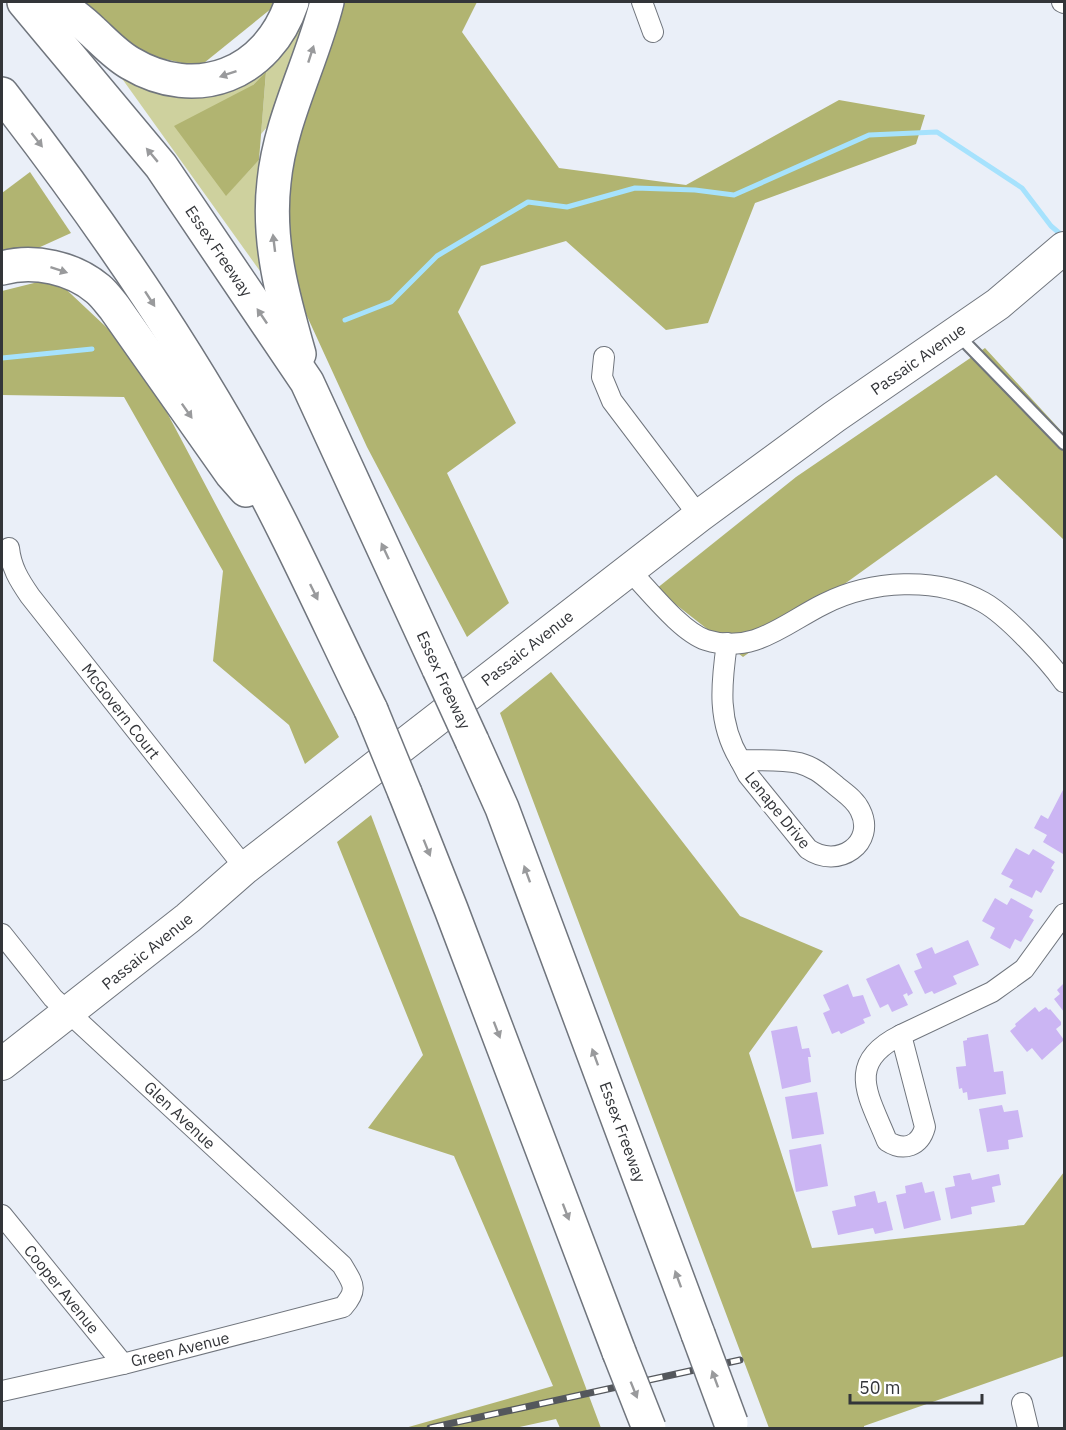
<svg xmlns="http://www.w3.org/2000/svg" width="1066" height="1430" viewBox="0 0 1066 1430" font-family="'IBM Plex Sans',sans-serif">
  <style>
    .green { fill: #ced19e }
    .forest { fill: #b1b471 }
    .lines { fill: none; stroke-linecap: round; stroke-linejoin: round }
    .stream { stroke: #a6e2fd; stroke-width: 5 }
    .building { fill: #cbb5f3 }
    .service-casing { stroke: #70757d; stroke-width: 14 }
    .minor-casing { stroke: #70757d; stroke-width: 22 }
    .primary-casing { stroke: #70757d; stroke-width: 34 }
    .motorway-casing { stroke: #70757d; stroke-width: 36 }
    .service { stroke: #fff; stroke-width: 10 }
    .minor { stroke: #fff; stroke-width: 20 }
    .primary { stroke: #fff; stroke-width: 32 }
    .motorway { stroke: #fff; stroke-width: 33 }
    .rail-casing { stroke: #54575c; stroke-width: 7 }
    .rail { stroke: #fff; stroke-width: 4.5; stroke-dasharray: 14; stroke-linecap: butt }
    .motorway-bridge-casing { stroke: #70757d; stroke-width: 36; stroke-linecap: butt }
    .motorway-bridge { stroke: #fff; stroke-width: 33 }
    .oneway { fill: #999a9c }
    .labels { text-anchor: middle; stroke-width: 6; stroke-linejoin: round; paint-order: stroke }
    .street-label { font-size: 16px; fill: #333539; stroke: #fff }
  </style>
  <rect width="100%" height="100%" fill="#eaeff8"/>
  <polygon class="green" points="311,18 277,116 261,134 266,73 253,85 226,195 259,160 260,271 113,66 154,85 272,56"/>
  <g class="forest">
    <polygon points="79,2 277,2 277,4 199,67 122,49"/>
    <polygon points="338,2 477,2 462,32 559,168 686,185 839,100 925,115 916,144 755,203 708,323 666,330 566,241 481,266 458,312 516,423 447,473 509,603 467,637 367,447 290,279 286,166"/>
    <polygon points="266,72 259,160 226,196 174,126 253,85"/>
    <polygon points="30,172 71,233 38,248 2,256 2,193"/>
    <polygon points="54,278 137,356 339,737 305,764 289,725 213,661 223,571 124,397 2,395 2,291"/>
    <polygon points="985,348 1064,434 1064,540 996,475 743,657 656,589 796,477"/>
    <polygon points="551,672 740,916 823,951 749,1053 812,1248 1024,1225 1064,1172 1064,1356 864,1426 864,1428 769,1428 500,713"/>
    <polygon points="371,815 601,1428 560,1428 556,1419 515,1428 405,1428 553,1386 454,1156 368,1128 423,1055 337,842"/>
  </g>
  <g class="lines">
    <g class="stream">
      <polyline points="345,320 391,302 437,256 528,202 567,207 635,188 695,190 734,195 869,135 937,132 1022,188 1051,226 1064,237"/>
      <polyline points="2,358 92,349"/>
    </g>
  </g>
  <g class="building">
    <polygon points="1064,788 1064,853 1063,854 1043,842 1047,835 1034,828 1041,815 1048,819"/>
    <polygon points="1016,848 1029,855 1033,849 1055,862 1051,868 1054,870 1041,893 1036,890 1032,898 1009,887 1013,880 1001,874"/>
    <polygon points="995,898 1007,905 1011,898 1033,910 1029,917 1034,920 1021,942 1015,939 1010,949 990,938 995,928 982,921"/>
    <polygon points="968,940 979,965 953,976 957,984 934,994 932,991 925,994 914,971 922,968 916,954 932,947 935,954"/>
    <polygon points="899,964 913,993 908,996 907,993 903,995 908,1005 892,1012 888,1004 880,1008 866,979"/>
    <polygon points="1064,983 1064,1012 1054,999 1060,994 1057,990"/>
    <polygon points="848,984 853,997 863,995 871,1016 863,1019 865,1023 841,1034 839,1031 832,1034 823,1013 830,1010 823,995"/>
    <polygon points="1035,1007 1039,1012 1046,1007 1049,1010 1050,1009 1061,1022 1061,1025 1056,1029 1064,1040 1042,1060 1032,1048 1027,1052 1010,1031 1016,1026 1015,1024"/>
    <polygon points="797,1026 802,1049 809,1048 811,1057 808,1057 811,1082 782,1089 771,1031"/>
    <polygon points="988,1034 994,1072 1003,1071 1006,1094 968,1100 967,1092 963,1093 962,1088 959,1089 956,1067 966,1066 963,1041 967,1040 967,1038"/>
    <polygon points="817,1092 824,1134 792,1139 785,1097"/>
    <polygon points="1002,1105 1004,1112 1018,1110 1023,1137 1008,1140 1009,1149 987,1152 979,1109"/>
    <polygon points="821,1144 828,1186 796,1192 789,1150"/>
    <polygon points="970,1173 972,1180 999,1174 1001,1185 992,1187 995,1202 971,1207 972,1214 951,1219 945,1188 955,1186 953,1176"/>
    <polygon points="922,1182 925,1193 934,1191 941,1220 904,1229 896,1195 906,1193 905,1186"/>
    <polygon points="875,1191 878,1203 886,1201 893,1230 875,1234 873,1228 838,1235 832,1211 856,1206 854,1196"/>
  </g>
  <g class="lines">
    <defs>
      <polyline id="service" points="958,335 1064,444"/>
      <g id="minor">
        <polyline points="642,2 653,32"/>
        <polyline points="1062,2 1064,3"/>
        <polyline points="604,357 602,377 612,401 699,516"/>
        <path d="M9,548C11,567 19,580 30,596L245,868"/>
        <path d="M629,570C648,589 681,632 706,640C754,655 785,623 824,604C871,580 937,576 983,602C1007,615 1048,660 1064,682"/>
        <path d="M727,643C721,685 717,722 740,760"/>
        <path d="M740,760C759,761 781,759 799,763C814,767 823,775 834,784C843,792 855,799 860,810C877,843 838,870 808,849L748,775Z"/>
        <path d="M2,934L53,998L342,1265C353,1284 359,1289 343,1307L123,1364L2,1391"/>
        <path d="M901,1035L925,1127C920,1146 904,1152 887,1141C869,1096 844,1063 901,1035Z"/>
        <polyline points="901,1035 992,992 1024,969 1064,914"/>
        <polyline points="2,1215 123,1364"/>
        <polyline points="1022,1403 1028,1428"/>
      </g>
      <polyline id="primary" points="2,1064 188,918 245,868 699,516 834,417 998,304 1064,248"/>
      <g id="motorway">
        <polyline points="24,2 161,166 307,382 439,669"/>
        <path d="M56,2C68,11 81,20 92,31C104,42 116,55 130,63C197,103 268,74 292,2"/>
        <path d="M2,94C89,206 170,322 240,446C288,532 328,622 371,710"/>
        <path d="M2,268C34,259 73,268 98,289C104,294 109,301 114,307L231,473L246,490"/>
        <path d="M299,354C283,298 267,242 274,182C280,120 312,62 327,2"/>
        <polyline points="472,741 502,808 698,1334"/>
        <polyline points="405,793 451,909 619,1352"/>
      </g>
    </defs>
    <use href="#service" class="service-casing"/>
    <use href="#minor" class="minor-casing"/>
    <use href="#primary" class="primary-casing"/>
    <use href="#motorway" class="motorway-casing"/>
    <use href="#service" class="service"/>
    <use href="#minor" class="minor"/>
    <use href="#primary" class="primary"/>
    <use href="#motorway" class="motorway"/>
    <defs>
      <polyline id="rail" points="430,1428 740,1360"/>
    </defs>
    <use href="#rail" class="rail-casing"/>
    <use href="#rail" class="rail"/>
    <defs>
      <g id="motorway-bridge">
        <polyline points="439,669 472,741"/>
        <polyline points="371,710 405,793"/>
        <polyline points="698,1334 731,1423"/>
        <polyline points="619,1352 649,1428"/>
      </g>
    </defs>
    <use href="#motorway-bridge" class="motorway-bridge-casing"/>
    <use href="#motorway-bridge" class="motorway-bridge"/>
  </g>
  <defs><path id="oneway-solid" d="M-6-.8H1V-3.2L6.5 0L1 3.2V.8H-6Z" transform="scale(1.5)"/></defs>
  <g class="oneway">
    <use href="#oneway-solid" transform="translate(311 54) rotate(-72)"/>
    <use href="#oneway-solid" transform="translate(228 74) rotate(161)"/>
    <use href="#oneway-solid" transform="translate(37 140) rotate(52)"/>
    <use href="#oneway-solid" transform="translate(152 155) rotate(-130)"/>
    <use href="#oneway-solid" transform="translate(274 243) rotate(-97)"/>
    <use href="#oneway-solid" transform="translate(59 270) rotate(18)"/>
    <use href="#oneway-solid" transform="translate(150 299) rotate(57)"/>
    <use href="#oneway-solid" transform="translate(262 316) rotate(-124)"/>
    <use href="#oneway-solid" transform="translate(187 411) rotate(55)"/>
    <use href="#oneway-solid" transform="translate(385 551) rotate(-115)"/>
    <use href="#oneway-solid" transform="translate(314 592) rotate(64)"/>
    <use href="#oneway-solid" transform="translate(427 848) rotate(68)"/>
    <use href="#oneway-solid" transform="translate(527 874) rotate(-110)"/>
    <use href="#oneway-solid" transform="translate(497 1030) rotate(69)"/>
    <use href="#oneway-solid" transform="translate(595 1057) rotate(-110)"/>
    <use href="#oneway-solid" transform="translate(566 1212) rotate(69)"/>
    <use href="#oneway-solid" transform="translate(678 1279) rotate(-110)"/>
    <use href="#oneway-solid" transform="translate(715 1379) rotate(-110)"/>
    <use href="#oneway-solid" transform="translate(634 1390) rotate(68)"/>
  </g>
  <g class="labels">
    <g class="street-label">
      <text transform="translate(219 251) rotate(56)" y="6">Essex Freeway</text>
      <text transform="translate(918 359) rotate(-35)" y="6">Passaic Avenue</text>
      <text transform="translate(527 648) rotate(-38)" y="6">Passaic Avenue</text>
      <text transform="translate(444 680) rotate(65)" y="6">Essex Freeway</text>
      <text transform="translate(121 711) rotate(52)" y="6">McGovern Court</text>
      <text transform="translate(778 810) rotate(51)" y="6">Lenape Drive</text>
      <text transform="translate(147 951) rotate(-39)" y="6">Passaic Avenue</text>
      <text transform="translate(180 1115) rotate(43)" y="6">Glen Avenue</text>
      <text transform="translate(623 1132) rotate(70)" y="6">Essex Freeway</text>
      <text transform="translate(62 1289) rotate(51)" y="6">Cooper Avenue</text>
      <text transform="translate(180 1349) rotate(-14)" y="6">Green Avenue</text>
    </g>
  </g>
  <rect width="1066" height="1430" fill="none" stroke="#333539" stroke-width="6"/>
  <path d="M850 1394v9h132v-9" fill="none" stroke="#333539" stroke-width="3"/>
  <text x="859" y="1394" font-size="18" fill="#333539" stroke="#ffffff" stroke-width="4.5" paint-order="stroke">50 m</text>
</svg>
